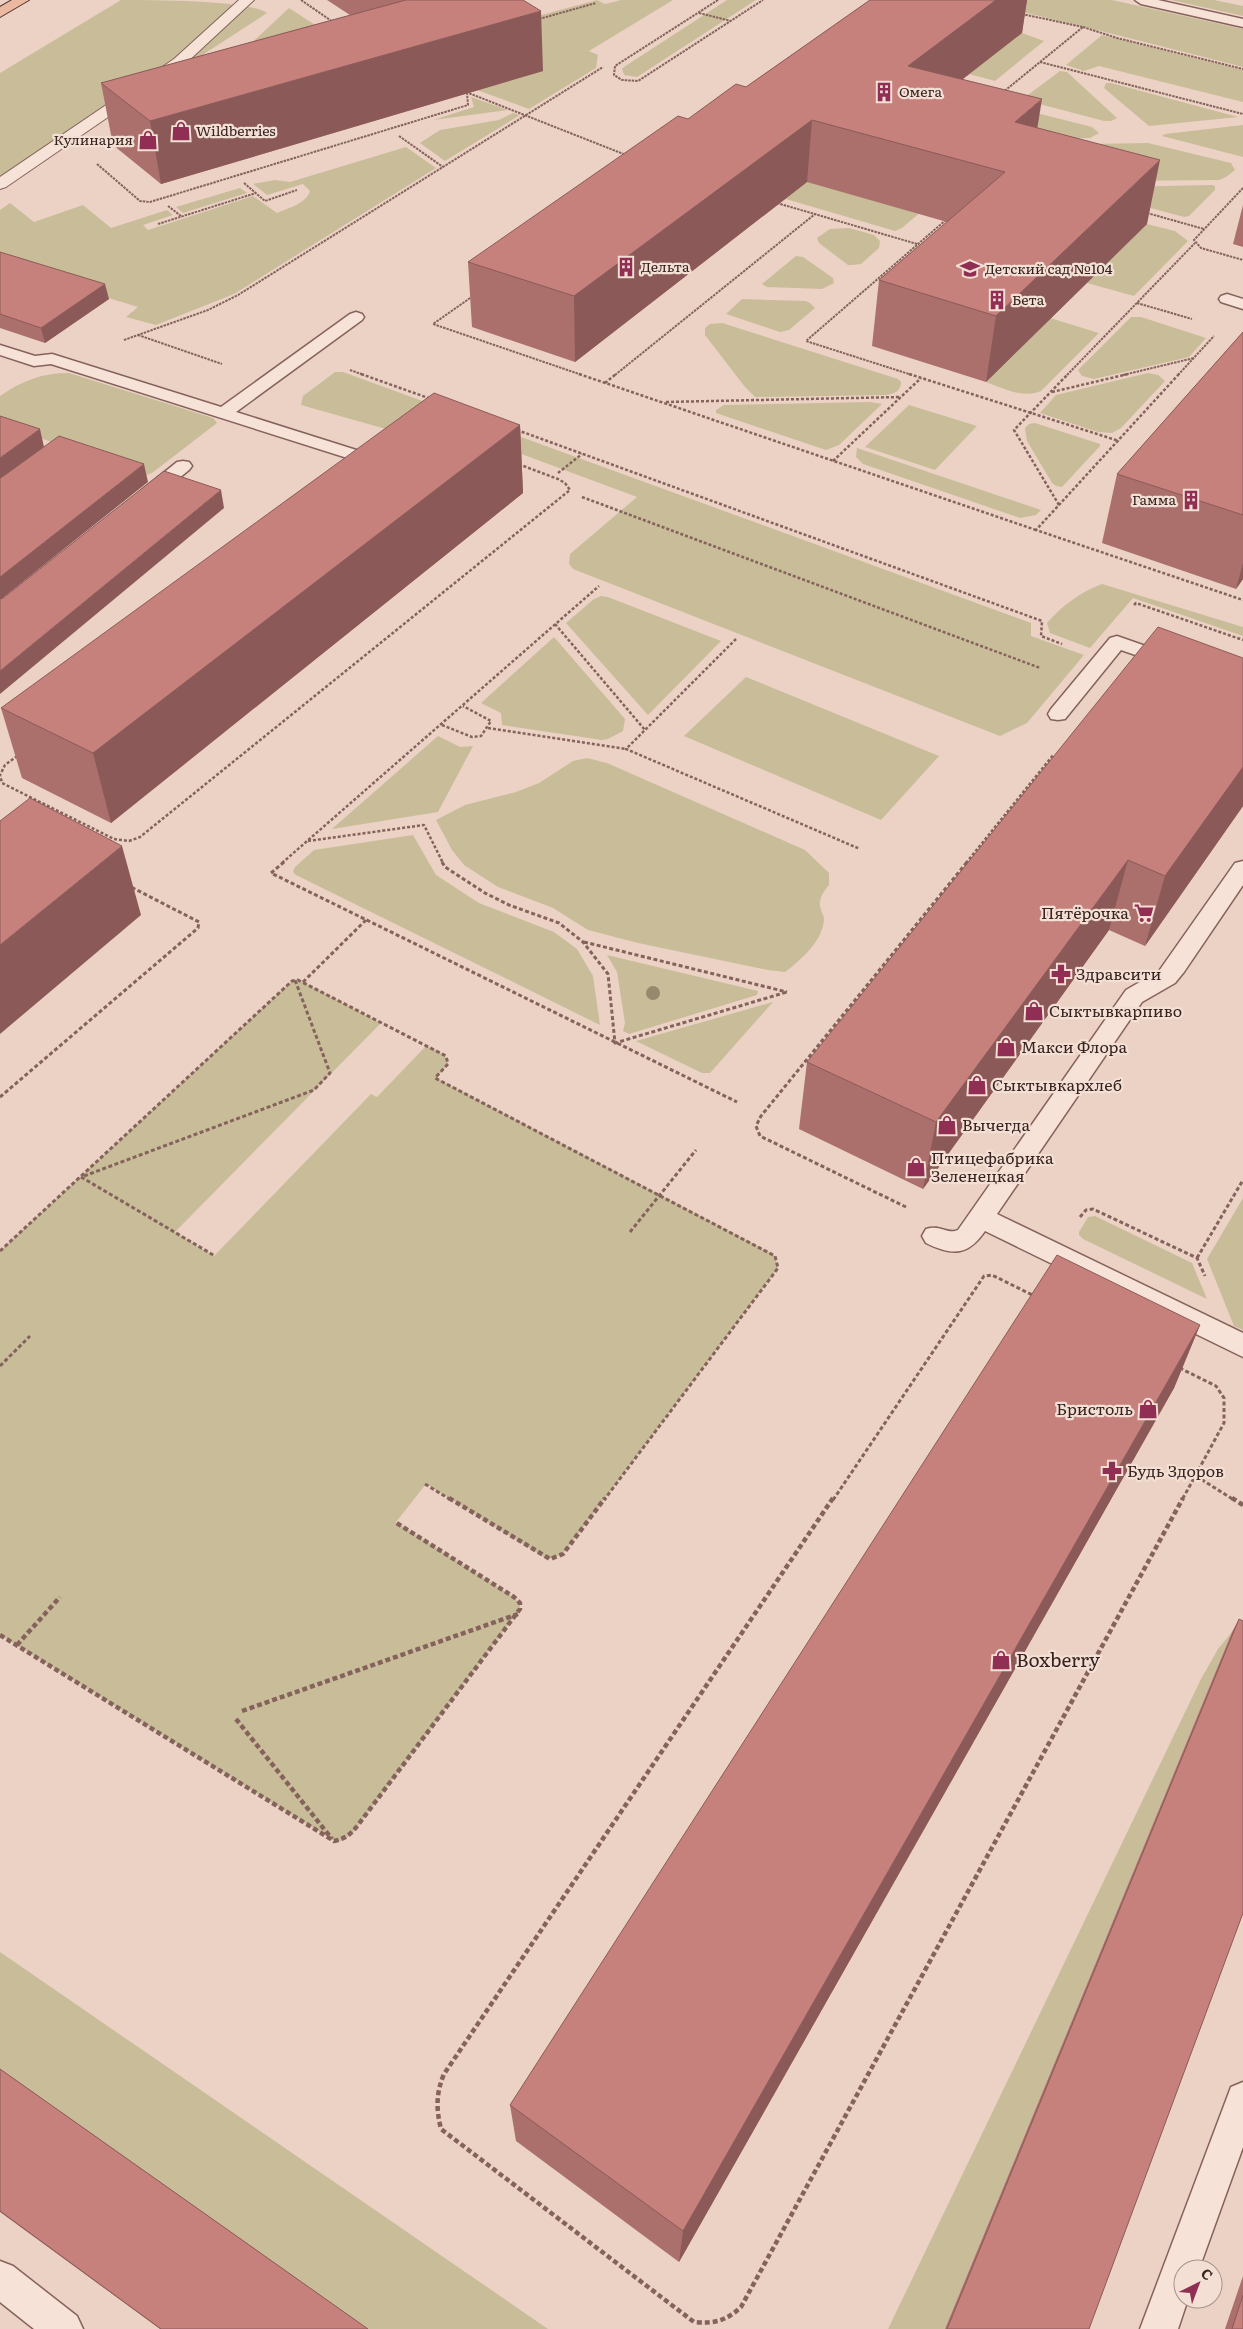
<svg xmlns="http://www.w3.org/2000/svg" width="1243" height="2329" viewBox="0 0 1243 2329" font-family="Literata,serif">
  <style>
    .green { fill: #c9bd99 }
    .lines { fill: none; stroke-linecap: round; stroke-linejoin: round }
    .lane-casing { stroke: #85635c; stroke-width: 3 }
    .street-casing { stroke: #85635c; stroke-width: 2 }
    .primary-casing { stroke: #533430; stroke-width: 2 }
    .path-far3 { stroke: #85635c; stroke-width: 2; stroke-dasharray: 2.5 1; stroke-linecap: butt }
    .path-far2 { stroke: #85635c; stroke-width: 2.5; stroke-dasharray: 3 2; stroke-linecap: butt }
    .path-far1 { stroke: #85635c; stroke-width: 3; stroke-dasharray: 4 2.5; stroke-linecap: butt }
    .path { stroke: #85635c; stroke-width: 4.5; stroke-dasharray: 5 3; stroke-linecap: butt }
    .lane { fill: #f7e2d7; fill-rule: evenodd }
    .street { fill: #f7e2d7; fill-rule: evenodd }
    .primary { fill: #ecb89f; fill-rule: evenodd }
    .tree { fill: #96896e }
    .wall { fill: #ab6f6c }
    .shaded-wall { fill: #8b5a58 }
    .building { fill: #c7817d; stroke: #8b5a58 }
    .labels { text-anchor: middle; stroke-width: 4.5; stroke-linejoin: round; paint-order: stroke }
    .far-poi-label { font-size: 14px; fill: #36221f; stroke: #f3dfd4; text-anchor: start }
    .poi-label { font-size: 16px; fill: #36221f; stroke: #f3dfd4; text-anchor: start }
    .near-poi-label { font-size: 19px; fill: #36221f; stroke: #f3dfd4; text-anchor: start }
  </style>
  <rect width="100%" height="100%" fill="#ebd2c5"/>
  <g class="green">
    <path d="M121,0C149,0 249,0 267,13L0,186V73Z"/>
    <polygon points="597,0 605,4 621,0 673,0 589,51 598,55 596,68 529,109 477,90 497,27"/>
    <polygon points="727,0 756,0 637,77 624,75 622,69 624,67"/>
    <path d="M969,0H1112L1243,29V67C1151,44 1061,20 969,0Z"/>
    <polygon points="1171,0 1214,0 1243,6 1243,16"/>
    <polygon points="289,8 337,39 225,68"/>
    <polygon points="1022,33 1044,41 995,81 969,74"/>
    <polygon points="1102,35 1243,70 1243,102 1099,66 1084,71 1066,65"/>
    <polygon points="1060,71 1067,72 1117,118 1111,121 1104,121 1028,101 1024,98"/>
    <polygon points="1106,83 1111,83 1238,117 1149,126 1104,88"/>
    <polygon points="471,97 508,110 433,120 474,107"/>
    <polygon points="1021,109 1092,127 1099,133 1090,138 995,140"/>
    <polygon points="513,113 520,115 445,161 420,143 440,130 499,120"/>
    <polygon points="1243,125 1243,157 1162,136 1165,134"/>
    <polygon points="1148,143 1231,163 1235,170 1226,177 1219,180 1117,181 1090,144"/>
    <path d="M406,147L436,168L234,294L156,325L126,317L138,307L0,265V210L10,203L34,222L83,205L111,228L167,210L173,215L143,225L148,230L253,196L277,213C288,208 306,204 310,191L303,184L267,195L253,184L275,180L290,182Z"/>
    <polygon points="687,170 943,193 902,228 895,231"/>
    <polygon points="1212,185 1215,186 1215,190 1189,216 1184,217 1128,202 1118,187"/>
    <polygon points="240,188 247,193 183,213 176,207"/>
    <polygon points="1147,224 1175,231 1188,241 1134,296 1087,283"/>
    <polygon points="849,228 874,235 880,241 879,248 861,264 853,265 848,265 819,243 817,238 830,229"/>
    <polygon points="796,256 803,257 833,278 834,283 822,289 767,287 762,284"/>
    <polygon points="742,299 806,301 810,303 815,308 789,330 780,332 726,314"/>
    <polygon points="1131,317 1141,317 1206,338 1189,357 1094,379 1082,376 1078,370"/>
    <path d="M1050,318L1099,333L1041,391C1023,399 1003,388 986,382Z"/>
    <path d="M722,323L898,379L901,382C901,391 895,393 887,395L755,397L745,387L705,335V328L710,324Z"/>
    <polygon points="335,372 343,372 1031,623 1031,636 1084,655 1027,723 1000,736 573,569 569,564 570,554 637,497 417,415 393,431 301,405 303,396"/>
    <path d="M69,373L213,418L217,423L152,473L144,476L5,425L0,428V396C22,381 41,373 69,373Z"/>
    <polygon points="1148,373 1158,375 1165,381 1121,428 1112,433 1098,432 1040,413 1056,395"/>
    <polygon points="870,402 882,404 839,445 826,450 716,413 716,410 724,405"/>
    <polygon points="909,405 977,426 935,470 865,447"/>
    <polygon points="1035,423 1100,444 1100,446 1062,487 1056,486 1052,483 1027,441 1025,428 1029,424"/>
    <polygon points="857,448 1041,510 1036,515 1020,518 863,464 856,457"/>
    <path d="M1102,584L1243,627V636L1133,598L1090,648L1050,633L1047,623C1063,605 1079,593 1102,584Z"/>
    <polygon points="601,596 608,597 721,641 648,715 566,623 594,599"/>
    <polygon points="554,637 625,719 623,731 608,739 602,740 502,725 501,713 481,703"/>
    <polygon points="746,677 939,756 881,820 684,736"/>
    <polygon points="438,736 460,747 473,746 438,812 332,829"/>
    <path d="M587,758L607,763L805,850L829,873V885C824,891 819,898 820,906C821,911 823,914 824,918C824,940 801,960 785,972L768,970L638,943L588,930L553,908L498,887L464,865L452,850L436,820L465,805L516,792L539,783L573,761Z"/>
    <polygon points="413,835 436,875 479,903 554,932 577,949 593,976 600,1025 296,875 293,872 295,867 314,850"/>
    <polygon points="607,955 758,991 757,995 629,1034 623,1031 625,1023 617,972"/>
    <path d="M293,980L303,982L381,1023L175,1232L214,1256L371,1094L377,1097L426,1046C435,1050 447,1053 448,1064L436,1078L771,1253L775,1256L778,1268L563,1554L550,1559L544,1557L426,1484L396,1522L514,1597L520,1603V1609L352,1834L341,1841H334L0,1635V1251Z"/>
    <polygon points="773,1002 710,1073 702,1073 636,1041"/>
    <polygon points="1243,1198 1243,1330 1234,1326 1207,1259"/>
    <polygon points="1095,1216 1192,1263 1207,1299 1083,1239 1079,1235 1079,1232 1088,1217"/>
    <polygon points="1232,1632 945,2329 888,2329 1201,1679 1218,1649"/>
    <polygon points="0,1952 548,2329 363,2329 0,2072"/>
  </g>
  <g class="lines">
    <defs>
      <g id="lane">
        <polygon points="1135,0 1158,0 1243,19 1243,27 1141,4"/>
        <polygon points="1227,294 1243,299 1243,309 1221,302 1219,299 1221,296"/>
        <polygon points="356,312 362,314 364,317 362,320 236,412 388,460 391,464 388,468 382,469 51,364 34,366 0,355 0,345 35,356 52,354 221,407 350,314"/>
        <polygon points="183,461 189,462 192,466 189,470 153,499 141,499 138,495 141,491 177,462"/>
        <polygon points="1117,636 1177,657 1180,661 1177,665 1170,667 1121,650 1065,719 1058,720 1051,719 1048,714 1051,709 1110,638"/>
        <path d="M1243,861V885L1184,972L1175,983L1142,1002L997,1214L1243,1333V1357L985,1231C968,1256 952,1256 926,1243L922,1236L926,1229C941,1224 947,1235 958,1230L1126,990L1159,971L1235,863Z"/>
        <polygon points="1243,2082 1243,2147 1199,2269 1183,2269 1183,2299 1188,2299 1178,2329 1140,2329 1231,2087"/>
        <polygon points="0,2261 13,2266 77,2316 83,2329 34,2329 0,2302"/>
      </g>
      <polygon id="street" points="239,0 254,0 184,65 6,187 0,189 0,177 174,59"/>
      <polygon id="primary" points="12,0 29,0 0,17 0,7"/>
    </defs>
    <use href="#lane" class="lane-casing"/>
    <use href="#street" class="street-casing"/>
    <use href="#primary" class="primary-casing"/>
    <g class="path-far3">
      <polyline points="301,0 333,22"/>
      <polyline points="718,0 615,66 614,75 622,80 638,81 763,0"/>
      <polyline points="699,13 731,21"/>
      <polyline points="539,19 596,3"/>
      <polyline points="1083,27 1117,38 1243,69"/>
      <polyline points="1040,62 1243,114"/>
      <polyline points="466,92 626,155"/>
      <polyline points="1002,93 1083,27 1022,14"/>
      <polyline points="399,136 443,167"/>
      <polyline points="97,164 140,201 150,202 468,105 467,93"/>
      <polyline points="244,183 265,201 297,190"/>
      <polyline points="1243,188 1194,240 1201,248 1243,260"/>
      <polyline points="777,203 917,244"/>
      <polyline points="168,206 181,216"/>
      <polyline points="1147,213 1204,229"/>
      <polyline points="158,224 256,193"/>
      <polyline points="473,296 433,324 582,375"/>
      <polyline points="1137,303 1192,319"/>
      <polyline points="138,335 222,364"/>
      <polyline points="124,340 208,310 238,295 603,67"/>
      <polyline points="350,370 364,375"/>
      <polyline points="615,375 815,214"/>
      <polyline points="912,375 806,341 947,219"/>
      <polyline points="1067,375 1195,243"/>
      <polyline points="1123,375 1194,358"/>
      <polyline points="1178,375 1214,336"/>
    </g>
    <g class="path-far2">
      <polyline points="361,374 431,399"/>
      <polyline points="579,374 1036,530"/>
      <polyline points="909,374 1119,441"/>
      <polyline points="1179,374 1036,530 1243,600"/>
      <polyline points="605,383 616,374"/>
      <polyline points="1052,392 1128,374"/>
      <polyline points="666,402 900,397"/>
      <polyline points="517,430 1042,621 1041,636 1062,644"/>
      <polygon points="448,440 457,441 558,479 565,483 570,490 140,837 129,841 114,839 2,783 0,775 5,765 443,441"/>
      <polyline points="833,461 921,378"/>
      <polyline points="558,473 582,454"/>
      <polyline points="582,497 1040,668"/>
      <polyline points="1059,505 1014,430 1068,374"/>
      <polyline points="1134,605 1136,603 1243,640"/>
      <polyline points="555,624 645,730"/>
      <polyline points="736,639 626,749 860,849"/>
      <polyline points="442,725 472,737 481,736 491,721 463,706"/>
      <polyline points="488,728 626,749"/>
      <polyline points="308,841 424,825 443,863"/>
      <polyline points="282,863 599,586"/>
      <polyline points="966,863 1054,754"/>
    </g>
    <g class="path-far1">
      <polyline points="284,862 271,873 737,1102"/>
      <polyline points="442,862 445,867 485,893 509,905 559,923 583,942 608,974 615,1043 787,992"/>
      <polyline points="584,942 787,992"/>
      <polyline points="303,982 366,920"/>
      <polyline points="0,1097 198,928 199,922 131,887"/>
      <polyline points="84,1176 314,1090 330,1073 295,980"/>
      <polyline points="81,1177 215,1256"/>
      <polyline points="906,1207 760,1136 756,1126 761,1116 967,862"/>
      <polyline points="1080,1217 1086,1210 1093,1209 1197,1258 1205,1276"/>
      <polyline points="630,1232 696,1150"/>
      <polyline points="0,1251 292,981 298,980 446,1056 448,1064 435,1078 775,1256 778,1268 604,1500"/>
      <polyline points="1197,1258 1243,1180"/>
      <polyline points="0,1366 30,1336"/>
      <polyline points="1196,1476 1234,1500"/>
      <polyline points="425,1484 451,1500"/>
      <polyline points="833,1500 984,1276 992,1275 1216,1386 1224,1398 1224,1423 1182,1500"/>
    </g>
    <g class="path">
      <polyline points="449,1498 550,1559 563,1554 605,1498"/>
      <path d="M833,1498L444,2074C436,2093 436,2109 441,2129L694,2322C714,2324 726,2321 741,2307L1183,1498"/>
      <polyline points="1232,1498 1243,1505"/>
      <path d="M0,1635L334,1841C345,1839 351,1834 358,1825L520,1609V1603L514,1597L395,1522"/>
      <polyline points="17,1645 60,1597"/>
      <polyline points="242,1711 518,1614"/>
      <polyline points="236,1719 332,1839"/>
    </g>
    <use href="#lane" class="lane"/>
    <use href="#street" class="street"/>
    <use href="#primary" class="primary"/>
  </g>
  <circle class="tree" cx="653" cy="993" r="7"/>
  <g class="wall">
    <polygon points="327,0 523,0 543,71 161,184 113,145 101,83 350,15"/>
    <polygon points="870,0 1027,0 1022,33 963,79 1037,128 1147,224 986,382 872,346 879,280 947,222 807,182 575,362 472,327 468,262 688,119 746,87"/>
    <polygon points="1243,205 1243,247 1233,244"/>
    <polygon points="0,252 109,299 45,343 0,328"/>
    <polygon points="1243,332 1243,579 1236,589 1102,543 1117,474"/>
    <polygon points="520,425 523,493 111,823 22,778 1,708"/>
    <polygon points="1243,658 1243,806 1145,946 1109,930 923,1189 799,1129 807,1062"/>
    <polygon points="1200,1325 1174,1388 679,2262 516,2141 510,2105"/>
    <polygon points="1239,1619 1089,2329 945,2329 1232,1632"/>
    <polygon points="0,2069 368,2329 160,2329 0,2212"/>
    <polygon points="1243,2276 1243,2329 1225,2329"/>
  </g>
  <g class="shaded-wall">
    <polygon points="996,0 1027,0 1022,33 901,127 908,66"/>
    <polygon points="541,11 543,71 161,184 150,121"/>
    <polygon points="1042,99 1032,161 1015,122"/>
    <polygon points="812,120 807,182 575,362 574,296"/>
    <polygon points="1160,160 1147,224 986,382 996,316"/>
    <polygon points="105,284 109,299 45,343 41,328"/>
    <polygon points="520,425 523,493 111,823 93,753"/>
    <polygon points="40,429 44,447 0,480 0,458"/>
    <polygon points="144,464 148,482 0,600 0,577"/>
    <polygon points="221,490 224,508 0,694 0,671"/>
    <polygon points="1243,563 1243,579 1236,589"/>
    <polygon points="1243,767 1243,806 1145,946 1165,876"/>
    <polygon points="122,846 141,915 0,1034 0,945"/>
    <polygon points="1128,860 1109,930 923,1189 936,1122"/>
    <polygon points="1200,1325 1174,1388 679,2262 683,2231"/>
  </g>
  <g class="building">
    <polygon points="406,0 523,0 541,11 150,121 101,83"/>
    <polygon points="870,0 996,0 908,66 1042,99 1015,122 1160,160 996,316 879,280 1005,172 812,120 574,296 468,262 678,116 688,119 736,84 746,87"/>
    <polygon points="0,252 105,284 41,328 0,314"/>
    <polygon points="1243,332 1243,515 1117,474"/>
    <polygon points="434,393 520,425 93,753 1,708"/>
    <polygon points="0,416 40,429 0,458"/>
    <polygon points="59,436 144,464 0,577 0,478 2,477"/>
    <polygon points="164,471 221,490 0,671 0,599 3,598"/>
    <polygon points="1158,627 1243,658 1243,767 1165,876 1128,860 936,1122 807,1062"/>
    <polygon points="30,798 122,846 0,945 0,821"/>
    <polygon points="1057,1255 1200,1325 683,2231 510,2105"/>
    <polygon points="1239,1619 1243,1621 1243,1913 1089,2329 947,2329"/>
    <polygon points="0,2069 368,2329 161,2329 0,2211"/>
    <polygon points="1243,2295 1243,2329 1232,2329"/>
  </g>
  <defs>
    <symbol id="building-bare" viewBox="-9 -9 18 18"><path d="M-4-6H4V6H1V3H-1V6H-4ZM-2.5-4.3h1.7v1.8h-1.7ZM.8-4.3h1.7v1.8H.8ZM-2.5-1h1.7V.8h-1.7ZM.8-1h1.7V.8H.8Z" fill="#902f53" stroke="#f3dfd4" stroke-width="2.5" paint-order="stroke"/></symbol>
    <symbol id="shop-bare" viewBox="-9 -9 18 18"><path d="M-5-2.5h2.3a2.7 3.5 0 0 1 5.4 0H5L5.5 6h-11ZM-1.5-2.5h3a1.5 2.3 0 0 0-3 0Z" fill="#902f53" stroke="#f3dfd4" stroke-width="2.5" paint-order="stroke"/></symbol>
    <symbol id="school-bare" viewBox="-9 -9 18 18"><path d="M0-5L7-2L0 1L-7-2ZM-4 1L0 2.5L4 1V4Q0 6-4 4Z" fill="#902f53" stroke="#f3dfd4" stroke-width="2.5" paint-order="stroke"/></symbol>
    <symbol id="supermarket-bare" viewBox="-9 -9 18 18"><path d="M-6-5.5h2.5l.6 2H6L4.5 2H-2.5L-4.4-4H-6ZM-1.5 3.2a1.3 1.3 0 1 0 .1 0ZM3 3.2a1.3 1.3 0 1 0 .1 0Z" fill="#902f53" stroke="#f3dfd4" stroke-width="2.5" paint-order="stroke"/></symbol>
    <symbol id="pharmacy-bare" viewBox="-9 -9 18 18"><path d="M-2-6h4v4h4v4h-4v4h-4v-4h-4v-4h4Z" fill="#902f53" stroke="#f3dfd4" stroke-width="2.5" paint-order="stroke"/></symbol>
  </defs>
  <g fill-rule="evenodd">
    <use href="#building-bare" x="870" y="78" width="28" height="28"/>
    <use href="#shop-bare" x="167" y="117" width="28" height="28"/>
    <use href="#shop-bare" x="134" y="126" width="28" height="28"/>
    <use href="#building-bare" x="612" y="253" width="28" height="28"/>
    <use href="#school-bare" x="956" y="255" width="28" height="28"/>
    <use href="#building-bare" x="983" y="286" width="28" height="28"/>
    <use href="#building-bare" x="1177" y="486" width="28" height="28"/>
    <use href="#supermarket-bare" x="1130" y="899" width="28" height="28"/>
    <use href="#pharmacy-bare" x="1047" y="960" width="28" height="28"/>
    <use href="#shop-bare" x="1020" y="997" width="28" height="28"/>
    <use href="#shop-bare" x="992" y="1033" width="28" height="28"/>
    <use href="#shop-bare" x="963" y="1071" width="28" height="28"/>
    <use href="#shop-bare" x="933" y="1111" width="28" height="28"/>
    <use href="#shop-bare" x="902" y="1153" width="28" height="28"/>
    <use href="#shop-bare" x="1134" y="1395" width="28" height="28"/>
    <use href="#pharmacy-bare" x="1098" y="1457" width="28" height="28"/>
    <use href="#shop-bare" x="987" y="1646" width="28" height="28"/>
  </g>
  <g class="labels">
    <g class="far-poi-label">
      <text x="899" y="97">Омега</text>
      <text x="196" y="136">Wildberries</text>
      <text x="133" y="145" text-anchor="end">Кулинария</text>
      <text x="641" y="272">Дельта</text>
      <text x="985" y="274">Детский сад №104</text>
      <text x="1012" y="305">Бета</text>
      <text x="1176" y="505" text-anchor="end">Гамма</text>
    </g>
    <g class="poi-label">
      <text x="1129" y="919" text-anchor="end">Пятёрочка</text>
      <text x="1076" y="980">Здравсити</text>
      <text x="1049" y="1017">Сыктывкарпиво</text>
      <text x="1021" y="1053">Макси Флора</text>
      <text x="992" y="1091">Сыктывкархлеб</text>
      <text x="962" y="1131">Вычегда</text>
      <text x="931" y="1164">Птицефабрика<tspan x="931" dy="18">Зеленецкая</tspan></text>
      <text x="1133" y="1415" text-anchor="end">Бристоль</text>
      <text x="1127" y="1477">Будь Здоров</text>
    </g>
    <g class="near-poi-label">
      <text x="1016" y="1667">Boxberry</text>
    </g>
  </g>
  <g transform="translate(1198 2284) rotate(42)"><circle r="24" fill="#f3dfd4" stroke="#a7938c"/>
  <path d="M0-4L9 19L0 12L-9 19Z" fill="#902f53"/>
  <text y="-8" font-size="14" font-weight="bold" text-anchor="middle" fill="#36221f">С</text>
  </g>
</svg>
